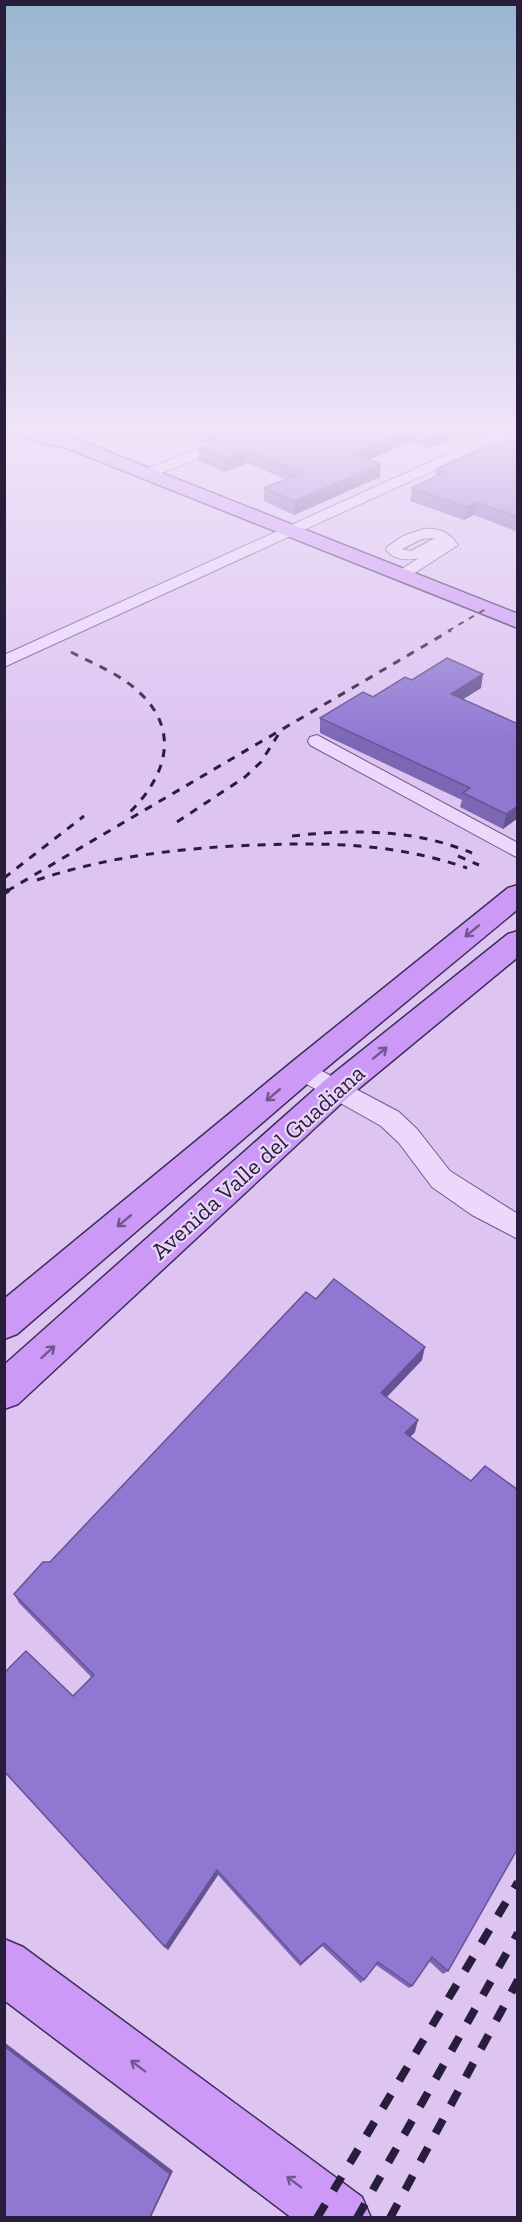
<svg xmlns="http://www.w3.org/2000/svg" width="522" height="2222" viewBox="0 0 522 2222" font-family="'Zilla Slab',serif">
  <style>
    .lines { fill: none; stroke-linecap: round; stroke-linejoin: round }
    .minor-casing { stroke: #6d598d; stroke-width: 2 }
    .major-casing { stroke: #3c2d5b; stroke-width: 3 }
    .minor { fill: #ebd8fb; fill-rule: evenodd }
    .major { fill: #cc9af6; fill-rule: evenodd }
    .rail-far3 { stroke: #281e3c; stroke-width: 2; stroke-dasharray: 6 6; stroke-linecap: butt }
    .rail-far2 { stroke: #281e3c; stroke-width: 3; stroke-dasharray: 8 8; stroke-linecap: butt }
    .rail-far1 { stroke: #281e3c; stroke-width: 4.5; stroke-dasharray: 10 10; stroke-linecap: butt }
    .rail { stroke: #281e3c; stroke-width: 8; stroke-dasharray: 16 16; stroke-linecap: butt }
    .wall { fill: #7c67b5 }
    .shaded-wall { fill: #655493 }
    .building { fill: #9078d2; stroke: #655493; stroke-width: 1.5 }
    .oneway { stroke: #725690 }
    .labels { text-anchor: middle; stroke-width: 4.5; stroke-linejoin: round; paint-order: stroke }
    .street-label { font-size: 24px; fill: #281e3c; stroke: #e8d5f8 }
  </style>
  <rect width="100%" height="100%" fill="#ddc4f1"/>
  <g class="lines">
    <defs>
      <g id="minor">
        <polygon points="252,429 269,429 268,432 151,477 141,477 139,474 141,471"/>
        <polygon points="503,429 518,429 518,432 4,667 4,655"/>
        <path d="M424,529C440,528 449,532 458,545L407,578H397L394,575L397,572L419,558C406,561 395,560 386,550L387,547L403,536ZM435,538L411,551L402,549L422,539Z"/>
        <polygon points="317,735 518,843 518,858 310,745 308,741 310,737"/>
        <polygon points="303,1061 399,1112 417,1129 450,1171 518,1214 518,1239 472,1215 432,1187 399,1143 381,1126 294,1077 291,1070 294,1063"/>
      </g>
      <g id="major">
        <polygon points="4,429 28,429 81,441 518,614 518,628 69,449 4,433"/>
        <polygon points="518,885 518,909 314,1078 17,1334 4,1339 4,1299 292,1062 508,888"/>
        <polygon points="518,931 518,957 346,1099 18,1404 4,1409 4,1365 324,1081 508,934"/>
        <polygon points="4,1939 23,1947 362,2197 371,2218 292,2218 4,2000"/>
      </g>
    </defs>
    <use href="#minor" class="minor-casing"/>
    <use href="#major" class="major-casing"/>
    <use href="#minor" class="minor"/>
    <use href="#major" class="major"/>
    <polyline class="rail-far3" points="448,631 486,609"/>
    <g class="rail-far2">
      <path d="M71,652C94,664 120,674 139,692C181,731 166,776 130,812"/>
      <polyline points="177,822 245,777 261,762 278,735"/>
      <path d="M292,836C354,829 414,829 472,853"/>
      <polyline points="458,856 479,865"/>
      <polyline points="4,878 84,816"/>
      <path d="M37,880C109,856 181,848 256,845C329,842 398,844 467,868"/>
      <polyline points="7,891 451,630"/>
    </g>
    <polyline class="rail-far1" points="4,893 9,890"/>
    <g class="rail">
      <polyline points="317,2218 518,1882"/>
      <polyline points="357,2218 518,1933"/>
      <polyline points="390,2218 518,1980"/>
    </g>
  </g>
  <g class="wall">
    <polygon points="190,429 246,429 205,444 191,439"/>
    <polygon points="250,429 449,429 448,441 428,448 412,442 369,459 380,477 294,515 264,501 264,488 285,479 247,463 224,472 199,461 199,448"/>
    <polygon points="518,437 518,532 474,515 464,520 410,501 412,488 436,477 436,469 498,446"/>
    <polygon points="412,680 481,688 463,699 518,818 503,829 460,807 462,800 320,733 320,718"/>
    <polygon points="316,1299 422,1360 387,1397 415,1432 410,1437 448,1971 443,1974 429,1961 412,1986 409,1988 376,1965 361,1983 322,1946 300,1966 218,1875 168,1950 4,1772 91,1677 19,1603 14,1594 50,1562"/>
  </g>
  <g class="shaded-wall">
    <polygon points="212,429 246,429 205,444 204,432"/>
    <polygon points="413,429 412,442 353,466 354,453"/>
    <polygon points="447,429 449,429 448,441 428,448 429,436"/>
    <polygon points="247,450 247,463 224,472 224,459"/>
    <polygon points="381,464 380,477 294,515 295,501"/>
    <polygon points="476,502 474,515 464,520 466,507"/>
    <polygon points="483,674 481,688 449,708 451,694"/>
    <polygon points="518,806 518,818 503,829 506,814"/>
    <polygon points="425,1347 422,1360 379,1405 381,1393"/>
    <polygon points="418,1420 415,1432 402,1445 405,1433"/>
    <polygon points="217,1870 218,1875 168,1950 165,1947"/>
    <polygon points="324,1943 322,1946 300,1966 301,1963"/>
    <polygon points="4,2042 173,2171 151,2217 150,2217 4,2046"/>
  </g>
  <g class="building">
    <polygon points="197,429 212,429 204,432"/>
    <polygon points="250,429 447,429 429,436 413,429 354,453 381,464 295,501 264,488 301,473 247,450 224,459 199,448"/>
    <polygon points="518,437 518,517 476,502 466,507 412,488 445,472 436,469 491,444 498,446"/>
    <polygon points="447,658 483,674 451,694 518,724 518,806 506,814 463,793 470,788 320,718 363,692 373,697 405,677 412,680"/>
    <polygon points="334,1279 425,1347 381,1393 418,1420 405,1433 471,1481 485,1466 518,1490 518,1848 448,1971 432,1957 412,1986 378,1962 364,1980 324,1943 301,1963 217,1870 165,1947 4,1771 4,1673 26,1651 73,1696 94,1675 14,1594 43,1562 50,1562 306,1292 316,1299"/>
    <polygon points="4,2046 170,2174 150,2217 4,2217"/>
  </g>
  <defs><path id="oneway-shaft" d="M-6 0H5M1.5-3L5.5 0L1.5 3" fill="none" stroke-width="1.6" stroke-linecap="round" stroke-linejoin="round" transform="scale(1.5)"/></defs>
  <g class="oneway">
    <use href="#oneway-shaft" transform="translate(472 931) rotate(141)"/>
    <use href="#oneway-shaft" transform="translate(380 1053) rotate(-39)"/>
    <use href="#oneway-shaft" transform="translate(273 1095) rotate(140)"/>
    <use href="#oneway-shaft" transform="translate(124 1221) rotate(140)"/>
    <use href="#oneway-shaft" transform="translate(48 1352) rotate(-42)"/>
    <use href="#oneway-shaft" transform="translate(138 2066) rotate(-143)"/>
    <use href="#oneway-shaft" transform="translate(294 2182) rotate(-143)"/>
  </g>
  <linearGradient id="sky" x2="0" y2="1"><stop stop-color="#99b5ce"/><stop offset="0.58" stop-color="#f0e4f9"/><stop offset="1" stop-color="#f0e4f9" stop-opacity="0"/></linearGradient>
  <rect width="522" height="740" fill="url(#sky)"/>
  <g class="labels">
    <g class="street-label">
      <text transform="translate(258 1162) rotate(-42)" y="8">Avenida Valle del Guadiana</text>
    </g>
  </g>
  <rect width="522" height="2222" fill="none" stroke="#281e3c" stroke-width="12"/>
</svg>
